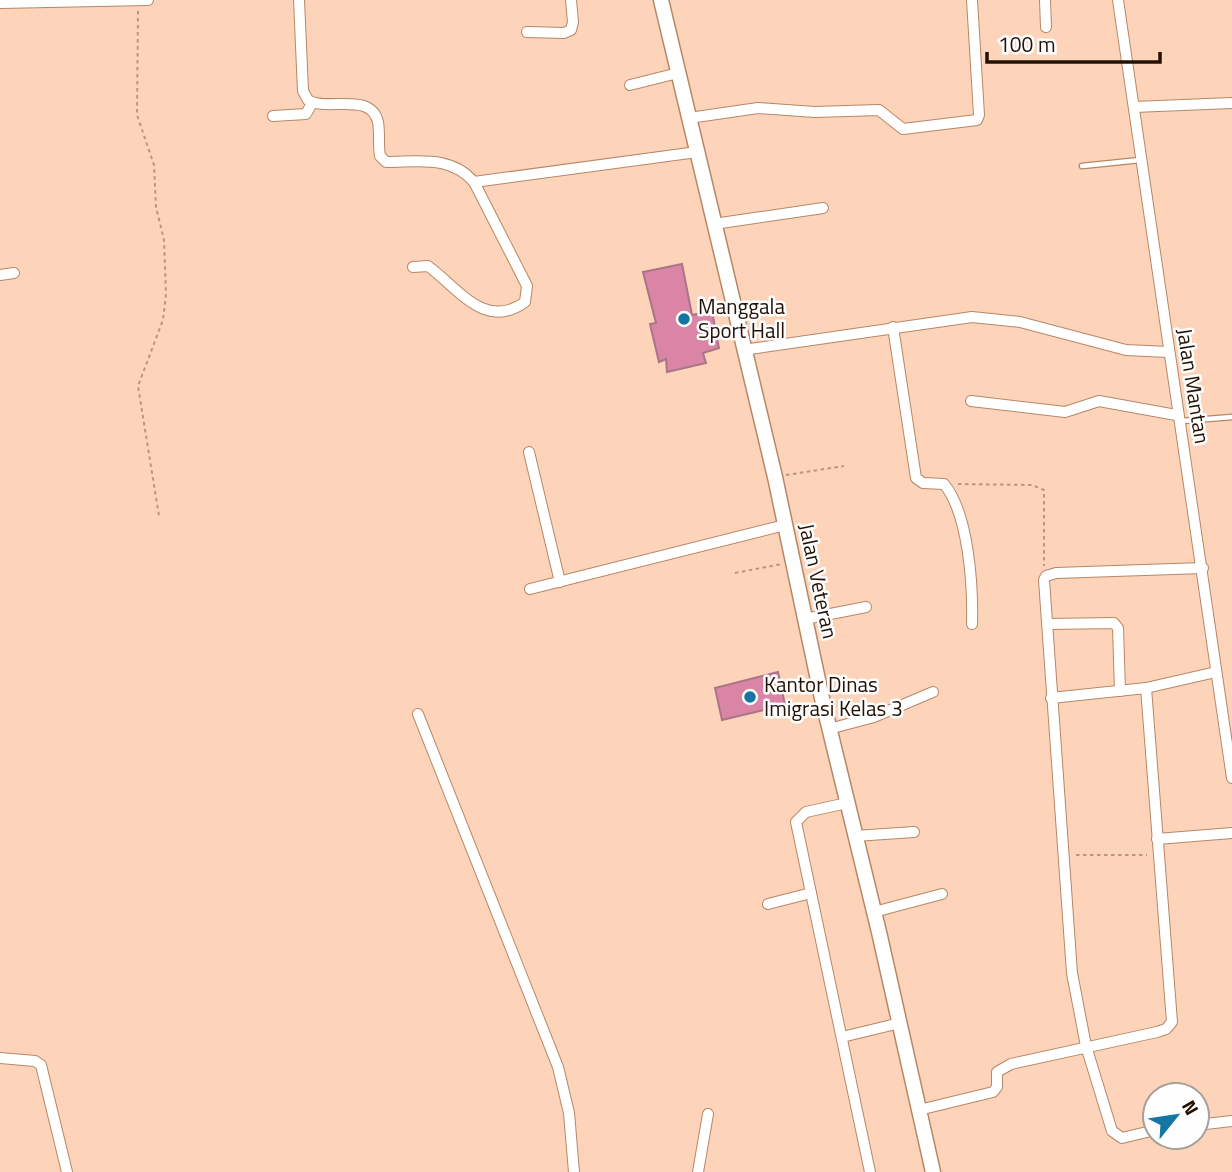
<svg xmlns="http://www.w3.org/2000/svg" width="1232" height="1172" viewBox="0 0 1232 1172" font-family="'Titillium Web',sans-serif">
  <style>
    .building { fill: #da85a6; stroke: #ab7489; stroke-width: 2 }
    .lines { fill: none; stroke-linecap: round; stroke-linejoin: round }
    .lane-casing { stroke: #b68766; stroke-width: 7 }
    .street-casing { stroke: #b68766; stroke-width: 12 }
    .secondary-casing { stroke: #b68766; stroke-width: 17 }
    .path { stroke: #b89680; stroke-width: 2; stroke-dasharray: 3.5 3.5; stroke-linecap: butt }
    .lane { stroke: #fff; stroke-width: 4.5 }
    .street { stroke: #fff; stroke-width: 10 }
    .secondary { stroke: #fff; stroke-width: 14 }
    .poi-dot { fill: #1576a3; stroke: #fefefe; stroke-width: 2.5 }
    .labels { text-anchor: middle; stroke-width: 5; stroke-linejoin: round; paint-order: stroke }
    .poi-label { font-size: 21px; fill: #231105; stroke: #fefefe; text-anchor: start }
    .street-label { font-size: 21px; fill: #231105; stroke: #fefefe }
  </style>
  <rect width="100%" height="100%" fill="#fdd4b9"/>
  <g class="building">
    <polygon points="682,264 692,315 712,311 719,348 703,353 706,363 667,372 666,359 659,362 650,324 656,323 643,272"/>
    <polygon points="778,672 785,705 722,720 715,688"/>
  </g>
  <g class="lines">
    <defs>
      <g id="lane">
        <polyline points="1082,166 1140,160"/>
        <polyline points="1182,421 1232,417"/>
      </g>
      <g id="street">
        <path d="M299,0L303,91L308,100C327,112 371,91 378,122C380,134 378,145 380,156L386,162C419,162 451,155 474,182L523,278L527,286L525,302C485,331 458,288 428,266L413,267"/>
        <polyline points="1045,0 1046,27"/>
        <polyline points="1118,0 1232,778"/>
        <polyline points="0,3 148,0"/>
        <polyline points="527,32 564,33 571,30 573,22 571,0"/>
        <polyline points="630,85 678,73"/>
        <polyline points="1134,107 1232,103"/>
        <polyline points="273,116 306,114 312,103"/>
        <polyline points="689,118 758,108 815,112 879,110 903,129 977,120 979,115 972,0"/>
        <polyline points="474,182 697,152"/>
        <polyline points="714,224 823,208"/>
        <polyline points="0,275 14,273"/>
        <path d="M893,327L916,478L923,483L944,484C969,514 973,587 972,624"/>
        <polyline points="743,350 972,317 1020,322 1126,350 1168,352"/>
        <polyline points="971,401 1065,412 1099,401 1176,415"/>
        <polyline points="529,452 560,582"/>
        <polyline points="530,589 785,525"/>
        <polyline points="805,619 866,607"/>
        <polyline points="1048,624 1114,623 1118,628 1120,691"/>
        <polyline points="1146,688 1216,672"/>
        <polyline points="418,714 558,1067 569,1113 574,1172"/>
        <polyline points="829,729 874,717 933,692"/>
        <polyline points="847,803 806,812 796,822 870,1172"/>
        <polyline points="855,836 914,832"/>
        <polyline points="1157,839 1232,833"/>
        <polyline points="768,904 811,893"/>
        <polyline points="874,912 942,894"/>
        <polyline points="842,1037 900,1023"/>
        <polyline points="0,1058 35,1061 41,1065 67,1172"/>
        <polyline points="919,1110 993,1092 997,1087 997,1072 1011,1064 1157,1032 1166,1029 1172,1022 1146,688 1051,698"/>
        <polyline points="1197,1125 1232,1121"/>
        <polyline points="1155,1130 1122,1138 1112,1131 1086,1046 1072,973 1044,580 1046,576 1056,573 1203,568"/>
        <polyline points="698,1172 708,1114"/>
      </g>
      <polyline id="secondary" points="661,0 775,477 821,694 879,932 933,1172"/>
    </defs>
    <use href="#lane" class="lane-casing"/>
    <use href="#street" class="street-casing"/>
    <use href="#secondary" class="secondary-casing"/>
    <g class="path">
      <polyline points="138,11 137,115 154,165 156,207 164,240 166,294 163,320 138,386 159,516"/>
      <polyline points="786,475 844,466"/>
      <polyline points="958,484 1032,485 1044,490 1044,566"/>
      <polyline points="735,573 782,564"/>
      <polyline points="1076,855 1147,855"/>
    </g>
    <use href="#lane" class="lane"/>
    <use href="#street" class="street"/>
    <use href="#secondary" class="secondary"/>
  </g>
  <g class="poi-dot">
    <circle cx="684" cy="319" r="7"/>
    <circle cx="750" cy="697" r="7"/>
  </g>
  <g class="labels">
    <g class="poi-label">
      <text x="698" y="314">Manggala<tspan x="698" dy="24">Sport Hall</tspan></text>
      <text x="764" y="692">Kantor Dinas<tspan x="764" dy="24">Imigrasi Kelas 3</tspan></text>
    </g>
    <g class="street-label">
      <text transform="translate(1193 386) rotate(81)" y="7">Jalan Mantan</text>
      <text transform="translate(818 581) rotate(78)" y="7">Jalan Veteran</text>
    </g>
  </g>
  <g transform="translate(1176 1116) rotate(60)"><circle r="33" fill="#fefefe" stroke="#a69f9a" stroke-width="2"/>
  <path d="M0-5L12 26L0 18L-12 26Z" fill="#1576a3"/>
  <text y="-10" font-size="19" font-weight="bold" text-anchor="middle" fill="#231105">N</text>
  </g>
  <path d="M987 52v10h173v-10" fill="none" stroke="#231105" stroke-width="3.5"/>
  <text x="998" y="52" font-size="21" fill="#231105" stroke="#fefefe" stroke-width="5" paint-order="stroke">100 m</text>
</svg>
